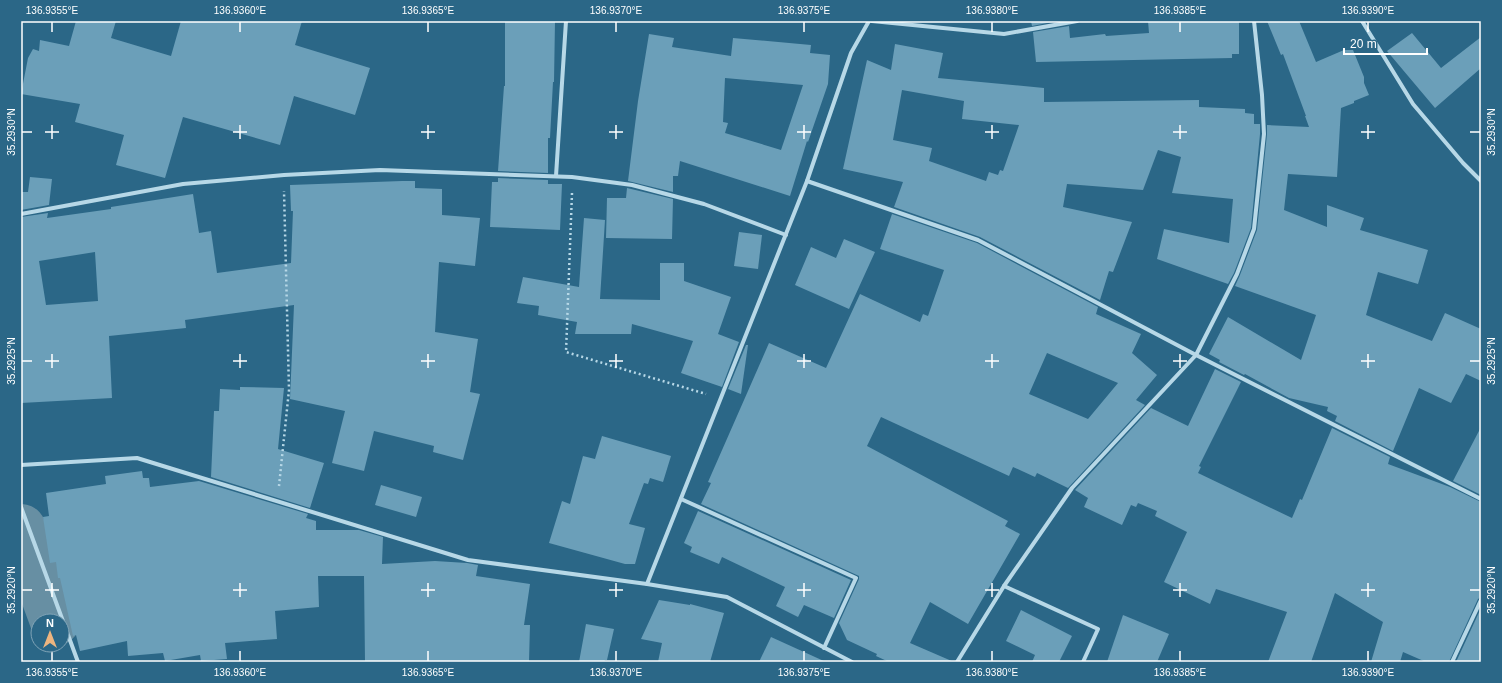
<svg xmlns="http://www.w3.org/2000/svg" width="1502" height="683" viewBox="0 0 1502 683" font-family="Arial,sans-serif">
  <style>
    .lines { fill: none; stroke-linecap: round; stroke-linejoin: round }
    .river { stroke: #678fa3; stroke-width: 50 }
    .building { fill: #6b9fb9; fill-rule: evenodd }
    .path { stroke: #b7d8e7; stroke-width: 2.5; stroke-dasharray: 2 3; stroke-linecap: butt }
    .street { stroke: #b7d8e7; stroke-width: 4 }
    .ticks { fill: none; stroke: #fff; stroke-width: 1.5 }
    .neatline { fill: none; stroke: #fff; stroke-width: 1.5 }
    .ticks-label { font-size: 10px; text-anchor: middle; fill: #fff }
  </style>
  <rect width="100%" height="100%" fill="#2b6787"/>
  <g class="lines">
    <polyline class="river" points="21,529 55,621"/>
  </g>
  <g class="building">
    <polygon points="76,21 116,21 111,38 171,56 181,21 302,21 295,45 370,68 355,115 294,96 280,145 183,117 165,178 116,165 124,135 75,122 80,104 21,94 28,58 33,49 39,51 40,40 69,46"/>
    <polygon points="505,21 555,21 554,82 553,82 550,138 548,138 548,173 498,171 504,86 505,86"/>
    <polygon points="1031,21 1057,21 1032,26"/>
    <polygon points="1148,21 1239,21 1239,54 1232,54 1232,58 1036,62 1033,32 1069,26 1070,38 1105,34 1106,36 1149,33"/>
    <polygon points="1267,21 1299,21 1316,62 1344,50 1353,50 1364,77 1364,83 1369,95 1354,101 1354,103 1341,108 1337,177 1288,174 1284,210 1327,227 1327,205 1364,218 1360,230 1428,250 1418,284 1378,272 1366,315 1432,341 1445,313 1481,329 1481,381 1466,374 1451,403 1419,388 1393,451 1335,421 1337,416 1327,411 1328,407 1289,398 1245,374 1244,375 1219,362 1220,360 1209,354 1228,317 1301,360 1316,315 1235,286 1240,275 1257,230 1267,134 1267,125 1309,127 1305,116 1306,116 1283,54 1281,55"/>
    <polygon points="1412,33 1441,68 1481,37 1481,68 1435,108 1387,51"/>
    <path d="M649,34L674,38L672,47L731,56L733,38L811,45L810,53L830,55L828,84L808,142L807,141L790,196L680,161L678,176H673V192L628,181L638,101ZM725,78L803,85L781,150L725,133L728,123L723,122Z"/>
    <path d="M895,44L943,53L938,78L1044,88V102L1199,100V107L1245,109V113L1254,114V124H1260V134L1251,228L1234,273L1228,284L1157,259L1164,229L1229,243L1233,199L1172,193L1181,157L1158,150L1143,190L1067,184L1063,207L1132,222L1113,272L1109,271L1100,300L980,237L894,207L903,182L843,169L867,60L891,70ZM902,90L964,101L962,119L1019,125L1003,171L1000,170L998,175L989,172L986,181L929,161L932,148L893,140Z"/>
    <polygon points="30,177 52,179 49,205 21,210 21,192 28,192"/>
    <polygon points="498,178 548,180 548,184 562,184 560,230 490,227 492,182 498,182"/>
    <path d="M402,181H415V188L442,189V215L480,218L475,266L439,262L435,332L478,339L470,392L480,394L463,460L433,452L434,446L374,431L364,471L332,463L345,411L290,399L294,305L185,320L186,328L109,336L112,398L21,403V217L48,213L47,218L111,209V207L193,194L199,233L211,231L217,273L291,263L293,211H291L290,185ZM95,252L98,301L46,305L39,261Z"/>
    <polygon points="627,188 673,199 672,239 606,238 607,198 626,198"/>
    <path d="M892,214L977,243L1098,307L1096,314L1141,334L1132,353L1157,375L1136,400L1145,405L1068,488L1037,473L1035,477L1013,467L1009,476L881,417L867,446L1008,521L1005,526L1020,534L968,624L930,602L910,643L954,662H889L876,656L877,654L847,640L839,623L859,579V576L701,504L711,483L708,482L769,343L826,368L860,294L920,322L923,314L928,316L944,270L880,249ZM1047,353L1118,383L1088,419L1029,394Z"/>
    <polygon points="584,218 605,220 600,299 660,300 660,263 684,263 684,281 731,297 718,334 739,342 722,387 681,373 693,341 632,324 631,334 575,334 577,322 538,315 539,306 517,303 523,277 579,287"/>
    <polygon points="739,232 762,235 758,269 734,266"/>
    <polygon points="844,239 875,252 849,309 795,285 811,247 836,258"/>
    <polygon points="746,345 748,345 741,394 728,389"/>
    <polygon points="1215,369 1241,382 1199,466 1201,467 1198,473 1292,518 1300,499 1302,500 1332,428 1390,457 1388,464 1450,487 1481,502 1481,597 1478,599 1449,662 1426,662 1403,652 1400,662 1371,662 1383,622 1335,593 1311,662 1268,662 1287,612 1216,589 1210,604 1164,582 1187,532 1155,516 1157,511 1138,503 1136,507 1131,505 1122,525 1084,507 1088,498 1075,490 1151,408 1188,426"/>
    <polygon points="240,387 284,388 278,449 324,463 310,508 211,477 214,411 219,411 220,389 240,390"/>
    <polygon points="1481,427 1481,495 1453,481"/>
    <polygon points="602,436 671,456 663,482 650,478 648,484 644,483 629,524 645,528 635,564 625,564 549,543 562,501 570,504 583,456 595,459"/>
    <polygon points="142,471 143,478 149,478 150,487 199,481 308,514 306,518 316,521 316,530 359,530 383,537 382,564 435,561 467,563 478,565 476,576 530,584 524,625 530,625 529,662 365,662 364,576 318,576 319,607 275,611 277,639 225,643 227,659 201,661 200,655 165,661 163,653 128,656 127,641 80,651 76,635 73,636 60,578 58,578 56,562 50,563 43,517 49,516 46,493 106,484 105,476"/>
    <polygon points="381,485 422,497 416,517 375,505"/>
    <polygon points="698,511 851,580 834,618 804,605 798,617 776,606 785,587 722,557 719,564 690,552 692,547 684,543"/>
    <polygon points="659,600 690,605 690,604 724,613 710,662 658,662 662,643 641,639"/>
    <polygon points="1481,608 1481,662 1456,662"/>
    <polygon points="1021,610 1072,636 1059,662 1032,662 1035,655 1006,641"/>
    <polygon points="1123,615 1169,634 1157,662 1107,662"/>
    <polygon points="586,624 614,629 607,660 605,660 604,662 579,662"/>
    <polygon points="771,637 826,662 759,662"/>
  </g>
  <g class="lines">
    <g class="path">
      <polyline points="572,193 566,352 706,394"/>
      <polyline points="279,486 289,390 284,191"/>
    </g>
    <g class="street">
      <polyline points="872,21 1004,34 1077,21"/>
      <polyline points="1362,21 1413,104 1463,163 1481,181"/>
      <polyline points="556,176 566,21"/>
      <polyline points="807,181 978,240 1196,355 1481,499"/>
      <polyline points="21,214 183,184 284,175 380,170 572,177 632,185 704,204 786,235"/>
      <polyline points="21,465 137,458 468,560 647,584 727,597 852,662"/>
      <polyline points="681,499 856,578 824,648"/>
      <polyline points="21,507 78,662"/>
      <polyline points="647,584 807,181 851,53 869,21"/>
      <polyline points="1004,586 1098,629 1083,662"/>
      <polyline points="957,662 1004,586 1072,488 1196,355 1237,274 1254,229 1264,134 1262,95 1254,21"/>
      <polyline points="1452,662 1481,600"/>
    </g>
  </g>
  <path class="ticks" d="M52,22V32M240,22V32M428,22V32M616,22V32M804,22V32M992,22V32M1180,22V32M1368,22V32M52,125V139M240,125V139M428,125V139M616,125V139M804,125V139M992,125V139M1180,125V139M1368,125V139M22,132H32M45,132H59M233,132H247M421,132H435M609,132H623M797,132H811M985,132H999M1173,132H1187M1361,132H1375M1470,132H1480M52,354V368M240,354V368M428,354V368M616,354V368M804,354V368M992,354V368M1180,354V368M1368,354V368M22,361H32M45,361H59M233,361H247M421,361H435M609,361H623M797,361H811M985,361H999M1173,361H1187M1361,361H1375M1470,361H1480M52,583V597M240,583V597M428,583V597M616,583V597M804,583V597M992,583V597M1180,583V597M1368,583V597M22,590H32M45,590H59M233,590H247M421,590H435M609,590H623M797,590H811M985,590H999M1173,590H1187M1361,590H1375M1470,590H1480M52,651V661M240,651V661M428,651V661M616,651V661M804,651V661M992,651V661M1180,651V661M1368,651V661"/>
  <rect width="1502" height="683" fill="none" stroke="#2b6787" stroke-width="44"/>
  <g transform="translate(50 633)"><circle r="19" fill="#2b6787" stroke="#80a4b7"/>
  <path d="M0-3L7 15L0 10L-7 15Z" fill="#edb580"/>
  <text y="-6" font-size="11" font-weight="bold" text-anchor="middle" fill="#ffffff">N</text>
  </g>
  <path d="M1344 48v6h83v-6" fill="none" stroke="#ffffff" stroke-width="2"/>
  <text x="1350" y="48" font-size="12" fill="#ffffff" stroke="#2b6787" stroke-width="3" paint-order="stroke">20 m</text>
  <rect x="22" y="22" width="1458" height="639" class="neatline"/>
  <g class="ticks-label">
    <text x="52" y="14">136.9355°E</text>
    <text x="240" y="14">136.9360°E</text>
    <text x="428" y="14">136.9365°E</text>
    <text x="616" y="14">136.9370°E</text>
    <text x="804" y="14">136.9375°E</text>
    <text x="992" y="14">136.9380°E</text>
    <text x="1180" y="14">136.9385°E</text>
    <text x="1368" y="14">136.9390°E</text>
    <text transform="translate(11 132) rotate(-90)" y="4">35.2930°N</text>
    <text transform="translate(1491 132) rotate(-90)" y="4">35.2930°N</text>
    <text transform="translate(11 361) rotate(-90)" y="4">35.2925°N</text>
    <text transform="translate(1491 361) rotate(-90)" y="4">35.2925°N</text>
    <text transform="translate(11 590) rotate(-90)" y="4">35.2920°N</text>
    <text transform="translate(1491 590) rotate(-90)" y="4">35.2920°N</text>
    <text x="52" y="676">136.9355°E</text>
    <text x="240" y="676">136.9360°E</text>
    <text x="428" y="676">136.9365°E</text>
    <text x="616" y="676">136.9370°E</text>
    <text x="804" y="676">136.9375°E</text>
    <text x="992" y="676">136.9380°E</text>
    <text x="1180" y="676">136.9385°E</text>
    <text x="1368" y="676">136.9390°E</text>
  </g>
</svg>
